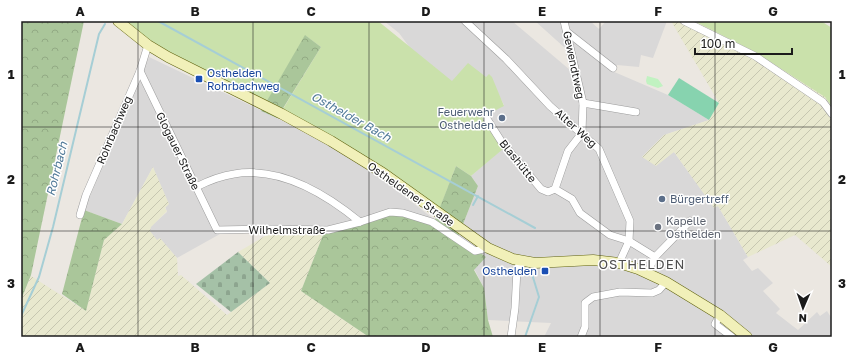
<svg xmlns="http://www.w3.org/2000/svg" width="853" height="358" viewBox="0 0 853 358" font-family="'Golos Text',sans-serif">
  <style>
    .residential { fill: #d9d8d8 }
    .farmland { fill: url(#farmland-furrows) }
    .grass { fill: #cae1ab }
    .forest { fill: url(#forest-crowns) }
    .cemetery { fill: url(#cemetery-stones) }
    .park { fill: #c1f2c1 }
    .pitch { fill: #87d3af }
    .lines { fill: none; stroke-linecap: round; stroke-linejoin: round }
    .stream { stroke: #a6ced5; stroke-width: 2 }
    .street-casing { stroke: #9c9c9c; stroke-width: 8 }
    .secondary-casing { stroke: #616310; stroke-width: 11 }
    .street { stroke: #fff; stroke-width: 7 }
    .secondary { stroke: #f1f0b9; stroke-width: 10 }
    .grid { fill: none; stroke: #1b1b1b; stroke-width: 1; stroke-opacity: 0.55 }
    .transit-dot { fill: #1a4fb4; stroke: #fff; stroke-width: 1.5 }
    .service-dot { fill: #5c6f8a; stroke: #fff; stroke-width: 1.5 }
    .worship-dot { fill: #6b7280; stroke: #fff; stroke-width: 1.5 }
    .labels { text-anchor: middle; stroke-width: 3; stroke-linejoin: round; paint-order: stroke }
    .street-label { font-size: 11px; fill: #1b1b1b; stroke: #fff }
    .transit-label { font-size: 11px; fill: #164399; stroke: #fff; text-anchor: start }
    .service-label { font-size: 11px; fill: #4e5e75; stroke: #fff; text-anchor: end }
    .worship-label { font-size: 11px; fill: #5b616d; stroke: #fff; text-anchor: start }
    .water-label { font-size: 12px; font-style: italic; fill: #507998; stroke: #fff }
    .quarter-label { font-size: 13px; letter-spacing: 1px; fill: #4e4e4e; stroke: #fff }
    .neatline { fill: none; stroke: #1b1b1b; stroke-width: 1.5 }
    .grid-label { font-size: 13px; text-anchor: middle; font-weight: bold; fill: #1b1b1b }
  </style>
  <defs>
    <pattern id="farmland-furrows" width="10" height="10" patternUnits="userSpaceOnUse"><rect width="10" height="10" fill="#e8e8ce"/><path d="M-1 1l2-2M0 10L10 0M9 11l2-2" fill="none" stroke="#c6c6b0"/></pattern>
    <pattern id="forest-crowns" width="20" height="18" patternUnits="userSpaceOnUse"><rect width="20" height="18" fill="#aac69a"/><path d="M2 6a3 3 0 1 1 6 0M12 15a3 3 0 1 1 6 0" fill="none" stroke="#92aa84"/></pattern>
    <pattern id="cemetery-stones" width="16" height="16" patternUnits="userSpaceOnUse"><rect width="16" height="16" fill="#a5c1a7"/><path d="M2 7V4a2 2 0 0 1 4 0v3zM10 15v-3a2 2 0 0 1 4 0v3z" fill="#8da58f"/></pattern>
  </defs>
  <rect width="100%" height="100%" fill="#ebe7e1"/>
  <g class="residential">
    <polygon points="384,21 512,21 570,70 565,48 535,21 590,21 599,29 606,21 667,21 653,58 641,55 639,67 617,65 612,71 668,95 709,120 664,135 642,157 674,152 714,207 718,206 748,257 743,260 752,271 758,268 773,283 763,291 780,309 776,313 798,330 817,312 820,316 827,311 832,319 832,337 544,337 551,323 488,320 484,288 458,237 478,186 471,176 502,149 482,117 504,105 489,75 486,77 452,82 416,56 399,33"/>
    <polygon points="149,57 277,118 344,154 382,179 435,220 325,230 272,230 220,234 177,258 160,239 157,241 149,231 150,227 167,212 153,167 122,224 84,210"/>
  </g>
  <g class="farmland">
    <polygon points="671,21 694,21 755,52 825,97 832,107 832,267 795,235 748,257 718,206 714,208 674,152 656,166 642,157 664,135 709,120 719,103"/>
    <polygon points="153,167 169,204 165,208 167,211 151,227 150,231 157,240 160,238 177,258 178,276 181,275 227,315 270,283 238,252 272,232 325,230 301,291 369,337 21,337 21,300 31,276 86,311 104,240 122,224"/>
  </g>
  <g class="grass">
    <polygon points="124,21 378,21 452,81 468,63 486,77 489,74 492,77 504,106 482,117 503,149 471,176 456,166 440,208 389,171 283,109 321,47 306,36 267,101 179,58 131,28"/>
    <polygon points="694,21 821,21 832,28 832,107 825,97 755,52"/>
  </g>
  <g class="forest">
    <polygon points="21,21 84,21 31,275 21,300"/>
    <polygon points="305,35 321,47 277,118 261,111"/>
    <polygon points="456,166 471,176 478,186 458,237 486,257 474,270 484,288 488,320 493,337 369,337 301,291 325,230 391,210 435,220"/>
    <polygon points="84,210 122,224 104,240 86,311 62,294"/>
  </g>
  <polygon class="cemetery" points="238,252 270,283 231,312 196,284"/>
  <polygon class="park" points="647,76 658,79 663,86 658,88 647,84 646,81"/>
  <polygon class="pitch" points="679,78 719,103 709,120 668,95"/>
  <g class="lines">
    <g class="stream">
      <polyline points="158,21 535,228"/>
      <polyline points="473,205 478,196"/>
      <polyline points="21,316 39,277 53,227 99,34 105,24"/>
      <polyline points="525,337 539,297 532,274"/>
    </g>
    <defs>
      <g id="street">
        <polyline points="465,21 506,59 550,106 599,149 630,221 629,241 619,263"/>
        <polyline points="684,21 755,56 823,102 832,114"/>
        <polyline points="567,32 613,68"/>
        <polyline points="140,71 217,230 269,229 328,230 360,222 390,212 403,213 432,222 475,251 488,248"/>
        <polyline points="583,103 636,112"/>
        <polyline points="487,119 501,141 541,189 548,192 555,189 572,199 580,213 610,235 629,241 655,257"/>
        <path d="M196,187C208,181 220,176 234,174C280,166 326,194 360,222"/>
        <polyline points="555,189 568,151 582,133 583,103 564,21"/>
        <polyline points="80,215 86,195 140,71 148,45"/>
        <polyline points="647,273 655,257 690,221"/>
        <polyline points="720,315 715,324 732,337"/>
        <polyline points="511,337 515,308 517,269 521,261"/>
        <polyline points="581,337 585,327 585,303 593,297 620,292 652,293 659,290 666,282"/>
      </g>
      <polyline id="secondary" points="118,21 148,45 168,57 282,114 331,141 383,173 488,248 513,259 535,263 593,260 619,263 638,269 666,282 720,315 747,337"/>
    </defs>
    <use href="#street" class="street-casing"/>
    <use href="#secondary" class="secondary-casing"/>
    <use href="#street" class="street"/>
    <use href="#secondary" class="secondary"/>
  </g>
  <path class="grid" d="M138,21V337M253,21V337M369,21V337M484,21V337M600,21V337M715,21V337M21,127H832M21,231H832"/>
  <g class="transit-dot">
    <rect x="195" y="75" width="8" height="8" rx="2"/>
    <rect x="541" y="267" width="8" height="8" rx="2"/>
  </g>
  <g class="service-dot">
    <circle cx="502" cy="118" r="4"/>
    <circle cx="662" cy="199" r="4"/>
  </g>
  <circle class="worship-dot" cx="658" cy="227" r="4"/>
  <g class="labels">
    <g class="street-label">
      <text transform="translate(574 65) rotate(78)" y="4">Gewendtweg</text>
      <text transform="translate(576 128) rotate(42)" y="4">Alter Weg</text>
      <text transform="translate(114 130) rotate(-67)" y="4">Rohrbachweg</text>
      <text transform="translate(178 151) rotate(64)" y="4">Glogauer Straße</text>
      <text transform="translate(518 161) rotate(51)" y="4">Blashütte</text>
      <text transform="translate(411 194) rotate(35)" y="4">Ostheldener Straße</text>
      <text x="287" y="234">Wilhelmstraße</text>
    </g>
    <g class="transit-label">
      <text x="207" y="77">Osthelden<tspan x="207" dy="13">Rohrbachweg</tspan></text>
      <text x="537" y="275" text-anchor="end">Osthelden</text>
    </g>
    <g class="service-label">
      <text x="494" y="116">Feuerwehr<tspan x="494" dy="13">Osthelden</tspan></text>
      <text x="670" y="203" text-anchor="start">Bürgertreff</text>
    </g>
    <g class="worship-label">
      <text x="666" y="225">Kapelle<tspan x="666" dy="13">Osthelden</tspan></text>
    </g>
    <g class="water-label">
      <text transform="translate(351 117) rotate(29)" y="4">Osthelder Bach</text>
      <text transform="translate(57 169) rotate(-76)" y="4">Rohrbach</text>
    </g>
    <g class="quarter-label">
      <text x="642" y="269">OSTHELDEN</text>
    </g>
  </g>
  <rect width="853" height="358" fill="none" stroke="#ffffff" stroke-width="44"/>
  <g transform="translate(803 308) rotate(182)" stroke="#ffffff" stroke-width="3" paint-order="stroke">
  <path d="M0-3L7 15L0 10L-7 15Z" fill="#1b1b1b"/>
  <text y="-6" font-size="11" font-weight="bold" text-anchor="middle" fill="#1b1b1b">N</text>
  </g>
  <path d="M695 48v6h97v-6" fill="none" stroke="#1b1b1b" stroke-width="2"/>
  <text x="701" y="48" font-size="12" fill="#1b1b1b" stroke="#ffffff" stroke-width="3" paint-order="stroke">100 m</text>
  <rect x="22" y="22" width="809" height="314" class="neatline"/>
  <g class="grid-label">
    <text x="80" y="16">A</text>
    <text x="195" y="16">B</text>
    <text x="311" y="16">C</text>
    <text x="426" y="16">D</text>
    <text x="542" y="16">E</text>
    <text x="658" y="16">F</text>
    <text x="773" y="16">G</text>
    <text x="11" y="79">1</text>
    <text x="842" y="79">1</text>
    <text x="11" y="184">2</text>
    <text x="842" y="184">2</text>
    <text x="11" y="288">3</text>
    <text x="842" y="288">3</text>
    <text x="80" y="352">A</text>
    <text x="195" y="352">B</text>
    <text x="311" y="352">C</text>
    <text x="426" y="352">D</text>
    <text x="542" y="352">E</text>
    <text x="658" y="352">F</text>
    <text x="773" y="352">G</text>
  </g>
</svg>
